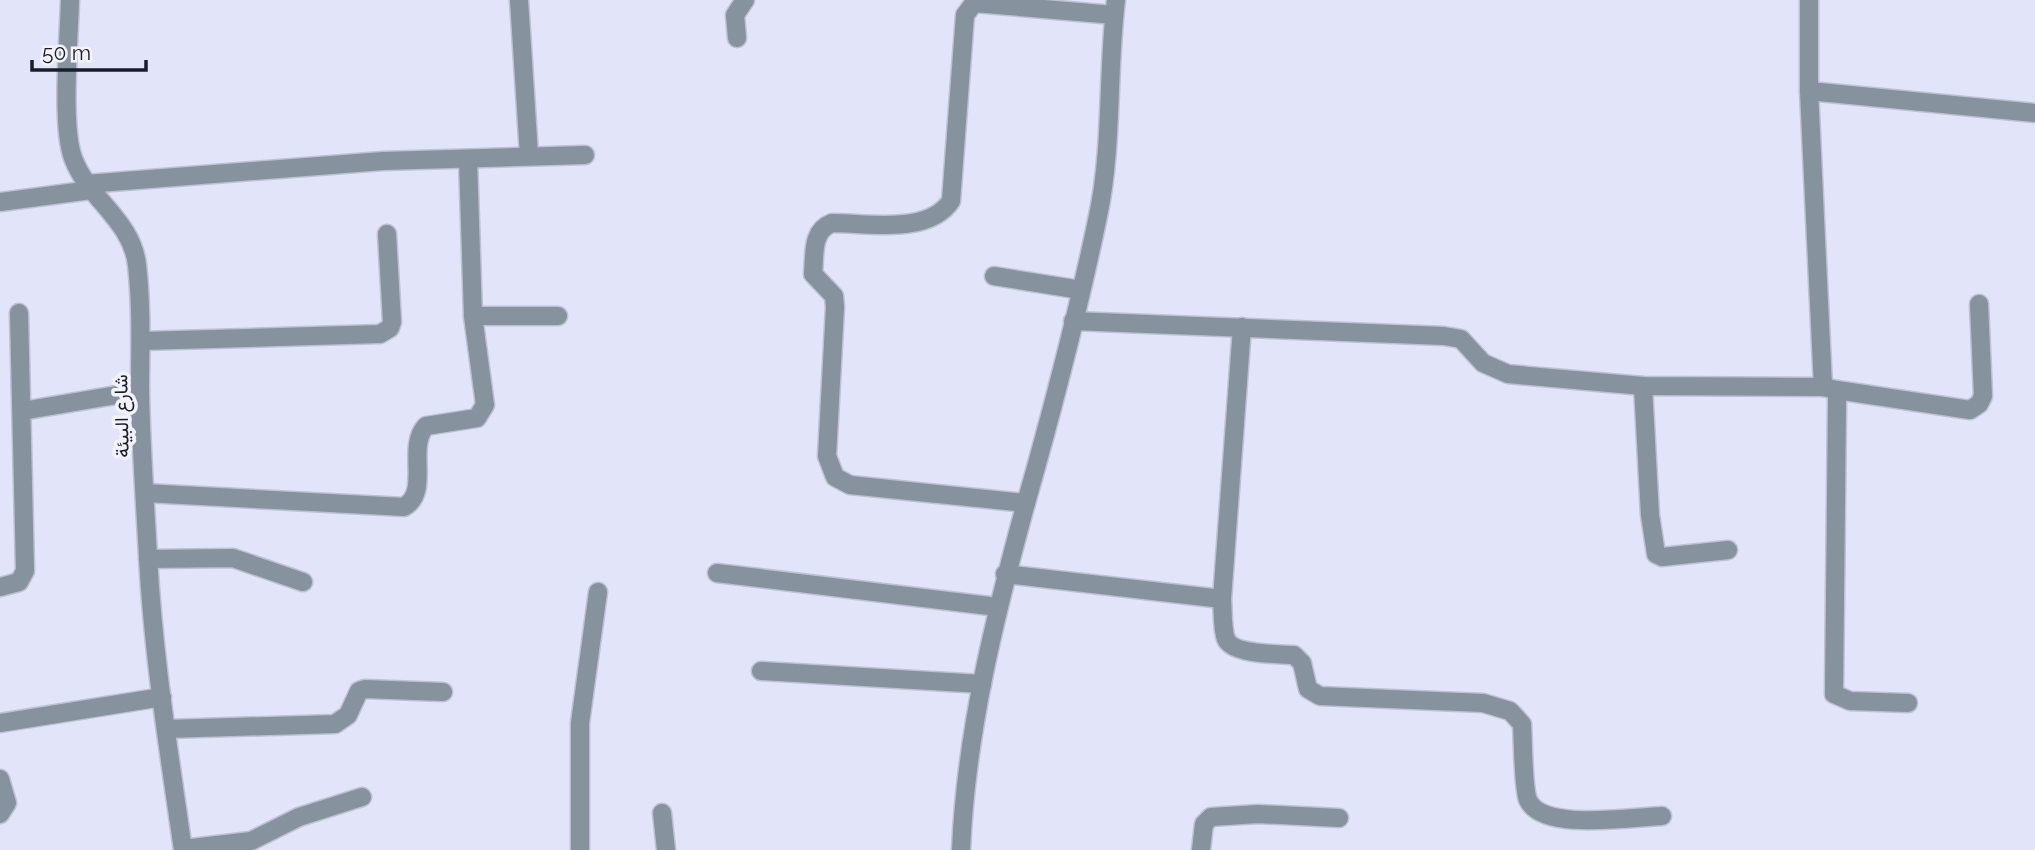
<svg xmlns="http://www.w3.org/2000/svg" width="2035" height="850" viewBox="0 0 2035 850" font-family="Raleway,Vazirmatn,sans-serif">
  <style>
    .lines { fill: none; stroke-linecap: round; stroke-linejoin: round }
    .minor-casing { stroke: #bec1d4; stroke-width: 21 }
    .minor { stroke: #86929d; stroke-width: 18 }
    .labels { text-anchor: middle; stroke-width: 7; stroke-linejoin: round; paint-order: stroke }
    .street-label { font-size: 19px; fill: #1b1c29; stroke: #f2f3fa }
  </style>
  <rect width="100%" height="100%" fill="#e2e5fa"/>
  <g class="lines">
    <defs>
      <g id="minor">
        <path d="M70,0C69,39 61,125 73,158C88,199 132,220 137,265C142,308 140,350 140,392C141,447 145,502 148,556C153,655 169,752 183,850"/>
        <polyline points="519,0 529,155"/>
        <polyline points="1809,0 1809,91"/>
        <polyline points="737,38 735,15 745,0"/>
        <polyline points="86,184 383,161 585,155"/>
        <polyline points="0,202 91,190"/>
        <polyline points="994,276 1081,290"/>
        <polyline points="473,316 558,316"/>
        <polyline points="1073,321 1444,336 1461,339 1483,363 1508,374 1643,386 1823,387 1809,91 2035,113"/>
        <polyline points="142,341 380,334 390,328 392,322 387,234"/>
        <polyline points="1643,386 1650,515 1656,554 1662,557 1728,550"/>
        <polyline points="1823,387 1837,390 1837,403 1834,694 1850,701 1908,703"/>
        <polyline points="1837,390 1970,410 1979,404 1983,396 1979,304"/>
        <polyline points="22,411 140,391"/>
        <path d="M145,493L404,507C431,492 406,447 426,426L477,418L485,405L473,316L468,159"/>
        <path d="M1026,503L850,485L835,477L827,456L835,307L834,296L813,274C815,255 811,231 832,223C869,223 928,235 951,201L965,15L974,3L1114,15"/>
        <polyline points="148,559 233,558 303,582"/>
        <polyline points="717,573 998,607"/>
        <path d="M1005,574L1222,599C1223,611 1222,628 1226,639C1233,655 1279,654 1294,655L1302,663L1308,689L1320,696L1483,703L1510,711L1522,724C1523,740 1523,788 1528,800C1542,832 1632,817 1662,816"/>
        <polyline points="0,587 19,582 25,571 19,313"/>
        <polyline points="1222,599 1242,327"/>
        <polyline points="761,671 982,684"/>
        <polyline points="0,723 162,697"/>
        <polyline points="167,729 335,724 348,715 359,691 365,689 443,692"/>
        <polyline points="0,779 7,803 0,814"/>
        <polyline points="662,813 666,850"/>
        <polyline points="183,849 251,841 299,817 362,797"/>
        <polyline points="580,850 580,723 598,592"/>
        <path d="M961,850C966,732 995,616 1026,503C1053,408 1078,312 1098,216C1113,145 1107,72 1116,0"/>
        <polyline points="1201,850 1204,824 1211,817 1258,814 1339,818"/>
      </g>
    </defs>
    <use href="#minor" class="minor-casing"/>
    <use href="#minor" class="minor"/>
  </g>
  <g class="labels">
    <g class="street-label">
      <text transform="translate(121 416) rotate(-91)" y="7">شارع البيئة</text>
    </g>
  </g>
  <path d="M32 60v10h114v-10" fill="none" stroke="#1b1c29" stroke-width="3.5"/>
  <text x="42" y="60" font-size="21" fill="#1b1c29" stroke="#f2f3fa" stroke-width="5" paint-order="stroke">50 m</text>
</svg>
